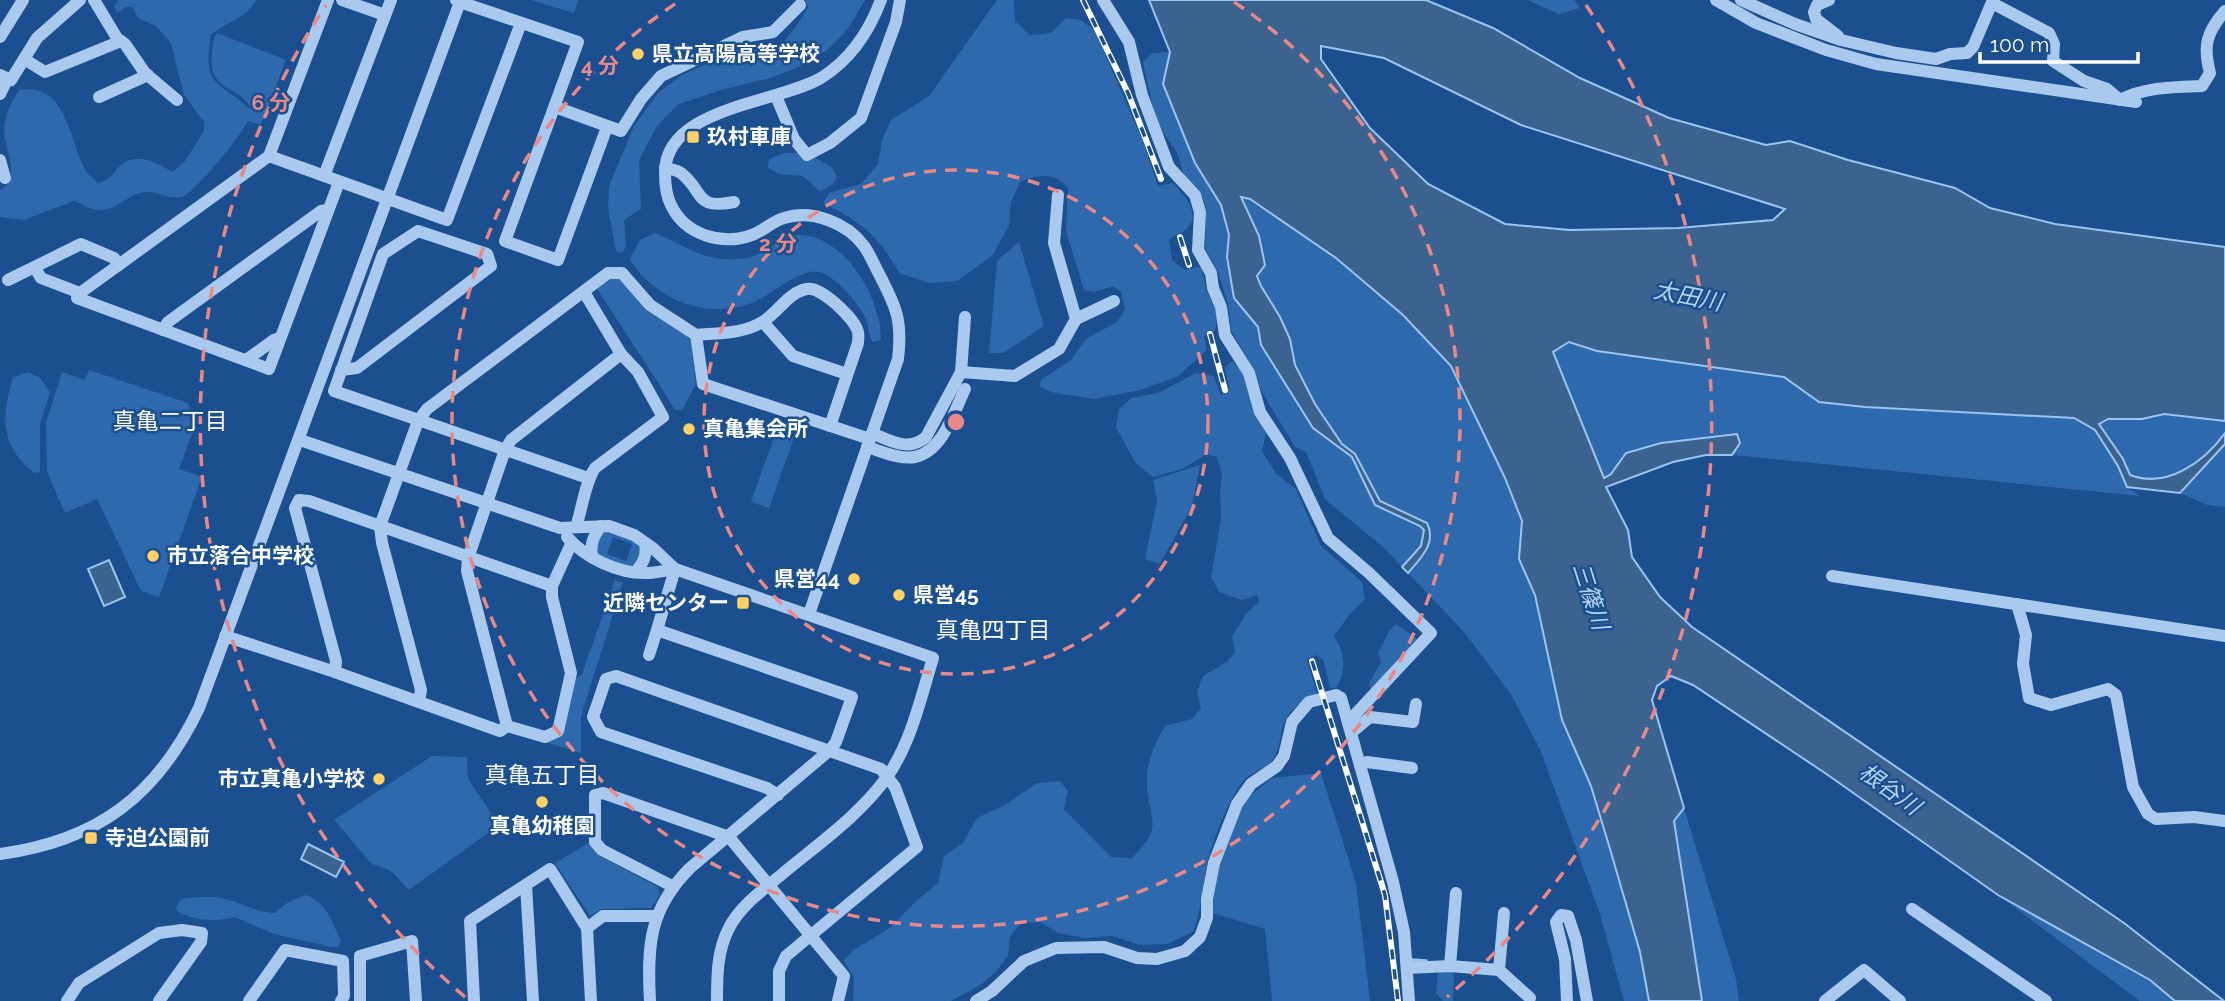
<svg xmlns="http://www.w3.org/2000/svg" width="2225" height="1001" viewBox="0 0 2225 1001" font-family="Raleway,'Noto Sans JP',sans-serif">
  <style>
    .green { fill: #2e69ad; fill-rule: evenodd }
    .water { fill: #3c6290; stroke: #9cc4f0; stroke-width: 2; fill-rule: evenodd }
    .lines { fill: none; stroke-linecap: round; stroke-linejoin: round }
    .stream { stroke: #9cc4f0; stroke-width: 3.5 }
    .minor { stroke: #a9c9ee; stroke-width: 12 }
    .rail-casing { stroke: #fff; stroke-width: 6 }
    .rail { stroke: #1b4f8f; stroke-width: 3.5; stroke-dasharray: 10; stroke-linecap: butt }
    .ring { fill: none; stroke: #e88989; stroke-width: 3.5; stroke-dasharray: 12 9 }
    .poi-dot { fill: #ffd166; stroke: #1b4f8f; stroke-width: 2.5 }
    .labels { text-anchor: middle; stroke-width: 5; stroke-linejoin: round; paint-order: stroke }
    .poi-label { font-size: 21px; font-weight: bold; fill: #fff; stroke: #1b4f8f; text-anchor: start }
    .water-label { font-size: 23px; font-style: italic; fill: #b5d3f5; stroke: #1b4f8f }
    .neighbourhood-label { font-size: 23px; fill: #fff; stroke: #1b4f8f }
    .centre { fill: #e88989; stroke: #1b4f8f; stroke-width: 3.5 }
    .ring-label { font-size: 21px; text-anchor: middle; font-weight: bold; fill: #e88989; stroke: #1b4f8f; stroke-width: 5; stroke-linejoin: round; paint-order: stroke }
  </style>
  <rect width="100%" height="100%" fill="#1b4f8f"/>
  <g class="green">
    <path d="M118,0H256C246,19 226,22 211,35C202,90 218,79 251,110C243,85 207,93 212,55C213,47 212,39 217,33L286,60L261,125L248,121C242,134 194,195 181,197C168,200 156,190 144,192C128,195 114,211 99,210C90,210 82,203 74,201L24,220L0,217V190C23,179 3,146 4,127C6,112 11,102 19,90C67,82 69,140 86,171C89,175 94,179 98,183C117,178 112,170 125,162C141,153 159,165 173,172L185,161L204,131V122L184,95L171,43L156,26L138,18L133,7H126L117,13L114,6Z"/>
    <polygon points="531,0 578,0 574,13"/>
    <polygon points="805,0 865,0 847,30 826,51 799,67 770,78 721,90 679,104 657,126 639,160 641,209 624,220 626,247 622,253 616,252 608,208 609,186 634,126 658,93 682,75 735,51 756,43 781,45 795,28 808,7"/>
    <path d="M997,0H1014L1015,21L1030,35L1051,33L1066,18L1081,20L1095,31L1142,139L1158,186L1173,183C1185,195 1204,217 1184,231C1179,234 1173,236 1169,239L1172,260L1185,270L1196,267L1202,268L1206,290L1218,313L1215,331L1204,336L1207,350L1177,377L1140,390L1094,399L1055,393L1040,387L1041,380L1071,360L1086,339L1117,322L1125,309L1121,292L1113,286L1094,292L1084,290L1066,231L1068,188C1053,171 1040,175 1021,181L1011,202L1009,226L992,256L957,281L930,283L899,273C879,236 860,221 823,203L829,193L861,184L878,164L882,140L891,120L929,96Z"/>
    <polygon points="1527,0 1574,0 1580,8 1559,14"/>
    <polygon points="1170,52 1163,84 1195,163 1221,205 1229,235 1227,257 1234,298 1258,327 1261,346 1313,428 1352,457 1375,505 1420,526 1424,530 1421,546 1402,567 1384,548 1325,499 1306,452 1295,447 1263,394 1250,363 1231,330 1228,304 1218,272 1205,248 1206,209 1203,198 1184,175 1177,153 1156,122 1143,62 1152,53"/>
    <polygon points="785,153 797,153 807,159 816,158 832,167 837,177 833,184 820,192 803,176 779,174 768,168 769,159"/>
    <polygon points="1241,197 1249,199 1336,258 1403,315 1451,366 1505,478 1522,521 1519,559 1535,595 1548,650 1610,849 1640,952 1649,1001 1624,1001 1600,914 1540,749 1510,693 1464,632 1408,573 1424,554 1427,523 1380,501 1355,454 1342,444 1315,404 1295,365 1290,339 1280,318 1261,286"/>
    <path d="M655,233C678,242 699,258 724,259C733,260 747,259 756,255C768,249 785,235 799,235C845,235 882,300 881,340L873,342C868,335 869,329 867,322C860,304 838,278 819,272C802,267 769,296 752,303C707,320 654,300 630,259L640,240Z"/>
    <polygon points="1019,242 1044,326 1003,353 989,353 997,261"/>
    <path d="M609,276L620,277L686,335L691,342L696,384L682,410H675C650,368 622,329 597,288Z"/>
    <polygon points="1568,342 1597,351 1784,377 1819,402 1865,407 2074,418 2095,430 2118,466 2127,487 2140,496 1732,455 1740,444 1736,434 1626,453 1610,474 1604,478 1553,352"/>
    <path d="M1232,361L1245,375L1257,414L1266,433L1262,451L1276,474L1296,489L1321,546L1362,582L1365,599L1350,614L1334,636C1345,653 1347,671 1336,688H1330L1323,659L1316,655L1307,660L1317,694C1306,699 1293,707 1287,717C1279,730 1282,750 1271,762C1264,770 1251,773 1244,780C1230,796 1212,842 1207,864C1202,887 1202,910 1193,932L1167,944L1140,945L1113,936L1085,938L1059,933L1040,922L1021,923L1010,936L1008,956L995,973L977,987L951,1001H853L854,977L844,961L852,951L891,927L915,902L938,883L944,856L963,843L977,818L1005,805L1037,783L1060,781L1068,791L1064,809L1111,857L1132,858C1165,824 1149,823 1147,783C1146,762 1155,743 1165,726L1192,719L1201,708L1197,691L1203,676L1227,662L1235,652L1232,636L1247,613L1259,602L1257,595L1242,600L1219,592L1211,577L1221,519L1220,492L1222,474L1217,457L1207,454L1182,469L1153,477L1135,462L1116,428L1119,409L1131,398L1158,393L1196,373L1214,376L1221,395L1229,389L1225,367Z"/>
    <polygon points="89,370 188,403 196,423 179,469 202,477 159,597 141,591 97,499 65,513 47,472 46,423 62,372 85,380"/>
    <path d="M28,372L40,378L50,392L40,424V472L34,473C0,445 1,418 13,377Z"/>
    <path d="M2164,414L2225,421C2225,425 2225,429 2225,432C2218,456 2170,481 2146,480C2141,480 2135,477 2130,475L2123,459L2099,424L2108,419H2142Z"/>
    <polygon points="783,428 796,432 769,508 751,502 777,429"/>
    <polygon points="2225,444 2225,507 2207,505 2180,493"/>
    <polygon points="1200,465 1192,506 1160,564 1145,559 1157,501 1153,480"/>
    <path d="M607,532L636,540L642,549L636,564L626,567L598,555L596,549L602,534ZM613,537L632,544L626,561L607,554Z"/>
    <polygon points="615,580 623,583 581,716 581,753 548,743 562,733 576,678 582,674"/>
    <path d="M1396,624L1416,638V645L1376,688H1370L1369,683L1381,662L1378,652C1385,642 1387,632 1396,624Z"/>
    <polygon points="432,756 467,757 468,779 499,825 409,890 390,870 372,864 334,820"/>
    <polygon points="1321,773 1356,883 1370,1001 1272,1001 1265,929 1213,913 1214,886 1221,858 1246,799 1272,778"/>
    <polygon points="1684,808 1736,979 1739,1001 1702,1001 1674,821"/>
    <polygon points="590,842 600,856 658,887 660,895 651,908 602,909 590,916 555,863"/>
    <path d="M305,895C328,903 331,921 341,941L338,946L332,947L274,934L235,917C216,922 196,921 178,912L176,907L181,899C196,897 211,895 226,899C244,904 255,912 275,913L287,903Z"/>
    <polygon points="1998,895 2150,980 2175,1001 2140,1001"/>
    <polygon points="1438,971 1454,972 1453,1001 1443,1001 1436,993"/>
  </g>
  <g class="water">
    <path d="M1149,0H1426L1493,28L1580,78L1669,118L1766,145L1790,141L1848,160L1955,188L1990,208L2055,224L2225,247V421L2164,414L2142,419H2108L2099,424L2123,459L2130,475C2167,489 2204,462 2225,433V444L2180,493L2127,487L2118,466L2095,430L2074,418L1865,407L1819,402L1784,377L1597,351L1569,342L1553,352L1604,478L1611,474L1626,453L1661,443L1737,434L1740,443L1732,455H1706L1673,462L1606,487L1628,530L1632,557L1660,597L1692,627L2124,923L2224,1001H2175L2150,980L1998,895L1825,773L1693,685L1671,676L1657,686L1652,700L1684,808L1674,821L1702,1001H1649L1640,952L1610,849L1591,786L1562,720L1535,595L1519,559L1522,521L1505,478L1451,366L1403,315L1336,258L1250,199L1241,197L1259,236L1265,265L1257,276L1261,286L1280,317L1290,339L1295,365L1315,404L1342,444L1355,454L1380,501L1427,523C1437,543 1421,558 1408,573L1402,567L1421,546L1424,530L1420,526L1375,505L1352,457L1313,428L1261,345L1258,327L1234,298L1227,257L1229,235L1221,205L1195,163L1163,84L1170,52ZM1321,46L1384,58L1521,125L1785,209L1773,220L1678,228L1570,230L1505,224L1428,184L1370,128L1321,59Z"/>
    <polygon points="109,560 125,597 104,606 88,569"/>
    <polygon points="308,844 344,862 336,877 301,859"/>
  </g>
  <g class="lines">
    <polyline class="stream" points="1410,958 1412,960 1426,961"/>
    <g class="minor">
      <polyline points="94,0 117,38 125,44 145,73 177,100"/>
      <polyline points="328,0 269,156 80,293 77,298 269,369 339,182"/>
      <polyline points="342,0 385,15"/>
      <polyline points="1103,0 1129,42 1142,95 1169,167 1195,195 1200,212 1198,250 1211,273 1213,288 1221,307 1225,335 1249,373 1260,412 1290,458 1328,538 1369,573 1431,633 1348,722"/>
      <polyline points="1716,0 1756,23 1826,50 1876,64 2136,102"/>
      <polyline points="1741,0 1795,24 1841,40 1896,53 1936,59 1950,54 1967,53 1973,47 1993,0"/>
      <polyline points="1829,0 1817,5 1814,12 1816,19 1838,36"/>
      <polyline points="460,2 578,42 505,241 558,260 607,127"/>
      <path d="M1992,3L2049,33L2054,44L2053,61L2084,81L2107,89L2120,100C2145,87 2174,87 2202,86L2210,73C2203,46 2206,33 2225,11"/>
      <polyline points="0,37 23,0"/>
      <polyline points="24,59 45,72 121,41"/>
      <polyline points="0,75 11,80 37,38 80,0"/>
      <polyline points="0,94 7,80"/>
      <polyline points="776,96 794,139 807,155 830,143 861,118 896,22 900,0"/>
      <polyline points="99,97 148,75"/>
      <polyline points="555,107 621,131 641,99 661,76 743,37 773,32 800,5"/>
      <polyline points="269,156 447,220 521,23"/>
      <polyline points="0,160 5,178"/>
      <path d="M665,168C670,169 677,170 681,173C705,192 694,210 734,202"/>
      <polyline points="324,176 391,0"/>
      <polyline points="35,268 41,278 80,293"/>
      <polyline points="8,280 81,244 114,258 119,265"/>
      <polyline points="1076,319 1114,301"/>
      <polyline points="763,322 793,356 847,374"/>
      <polyline points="163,330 168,322 321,211 328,210"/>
      <path d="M696,335C718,333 744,334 764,321C779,311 789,292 807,289C821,286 855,319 858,332C859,336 858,340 858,343L830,426"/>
      <polyline points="246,360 274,340 280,338"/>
      <polyline points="341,370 357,368 491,266 487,254 418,231 383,254 334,391 588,478"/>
      <polyline points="961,372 1015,376 1059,349 1076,319 1054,243 1058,195"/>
      <path d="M872,433C891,441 909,452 926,437L961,372L965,317"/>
      <path d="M300,440L560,528L609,526L634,535L654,549L675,569L933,658C921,697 911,743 887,777C859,816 818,844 781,875C763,890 740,906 729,928C717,951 717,976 717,1001"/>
      <path d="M867,447C881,451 900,460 915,457C943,451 954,412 965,389"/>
      <path d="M576,527C582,509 585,483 595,468L663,417L638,372L621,354L584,292"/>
      <path d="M567,537C585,558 619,574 647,573C656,573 666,570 675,569"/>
      <path d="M592,557C590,544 593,537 601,526"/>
      <path d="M635,572C644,563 647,555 645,543"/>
      <polyline points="1832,576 2225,636"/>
      <polyline points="2017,604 2026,635 2023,664 2029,698 2051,705 2108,689 2116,695 2133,787 2148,814 2156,819 2194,817 2225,821"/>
      <path d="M809,614L898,359C903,318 895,305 877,270C873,262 869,253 864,246C847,223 812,209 784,218C773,221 763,231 752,235C722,246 685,235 671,205C666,195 665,184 665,174C664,107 776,104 821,78C850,60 869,32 881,0"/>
      <polyline points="225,636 335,672 500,731 507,726 545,737 558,731 571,673 552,597 552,586 572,542"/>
      <polyline points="649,655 657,630"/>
      <polyline points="335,672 336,661 295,508 299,500 309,501 552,586"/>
      <polyline points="419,702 421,690 382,543 380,526 418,421 427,409 608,273 622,273 650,305 696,335 703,384 870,439"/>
      <polyline points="507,726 467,571 468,558 505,450 511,440 621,354"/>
      <polyline points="1351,733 1370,717 1413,722 1416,704"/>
      <polyline points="1360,765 1367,762 1412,768"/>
      <polyline points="778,795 767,788 601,732 593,717 606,679 616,676 881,769 895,787 917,847 786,956 779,971 779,1001"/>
      <path d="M0,854C97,841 157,796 199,708L460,2L456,0"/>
      <polyline points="526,885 533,1001"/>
      <polyline points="672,886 602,850 595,842 595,795 603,793 729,837 844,976 838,1001"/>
      <polyline points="1912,909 2046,1001"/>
      <polyline points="587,928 603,916 655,916"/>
      <polyline points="1450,966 1456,893"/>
      <polyline points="1407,968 1450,966 1499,970 1504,913"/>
      <polyline points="1499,970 1530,998"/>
      <polyline points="67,1001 79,983 159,933 182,930 202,933 201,942 159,1001"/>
      <polyline points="249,1001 285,950 343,961 344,996 341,1001"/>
      <polyline points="360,1001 360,956 412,941 416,1001"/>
      <polyline points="474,1001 470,921 550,869 587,928 591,1001"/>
      <path d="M650,1001C647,946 649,909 690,868L830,750L836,742L852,697L657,630L675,569"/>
      <polyline points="976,1001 992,991 1024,961 1056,948 1104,947 1137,958 1157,959 1185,951 1200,937 1207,918 1207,899 1214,863 1237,804 1251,784 1277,766 1284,756 1292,722 1309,702 1336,695 1341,698 1393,882 1404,932 1409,1001"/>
      <polyline points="1567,1001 1565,959 1556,922 1561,915 1568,916 1576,940 1587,1001"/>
      <polyline points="1825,1001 1864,970 1900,1001"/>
    </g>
    <defs>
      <g id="rail">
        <polyline points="1083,0 1128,93 1161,179"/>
        <polyline points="1180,237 1189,265"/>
        <polyline points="1210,334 1225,390"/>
        <polyline points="1312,661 1385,895 1398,1001"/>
      </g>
    </defs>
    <use href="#rail" class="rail-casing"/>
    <use href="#rail" class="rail"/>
  </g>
  <g class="ring">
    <circle cx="956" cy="422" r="252"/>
    <path d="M1234 2A504 504 0 1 1 678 2"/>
    <path d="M465 997A756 756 0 0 1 326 5M1586 5A756 756 0 0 1 1447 997"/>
  </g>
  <g class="poi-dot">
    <circle cx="638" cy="54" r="7"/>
    <rect x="686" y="130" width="14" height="14" rx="3.5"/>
    <circle cx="689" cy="429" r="7"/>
    <circle cx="153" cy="556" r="7"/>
    <circle cx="854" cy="579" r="7"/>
    <circle cx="899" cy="595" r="7"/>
    <rect x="736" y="596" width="14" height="14" rx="3.5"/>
    <circle cx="379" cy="779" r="7"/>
    <circle cx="542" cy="802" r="7"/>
    <rect x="84" y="831" width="14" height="14" rx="3.5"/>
  </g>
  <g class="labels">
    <g class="poi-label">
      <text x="652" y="61">県立高陽高等学校</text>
      <text x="707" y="144">玖村車庫</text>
      <text x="703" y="436">真亀集会所</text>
      <text x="167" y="563">市立落合中学校</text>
      <text x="840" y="586" text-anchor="end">県営44</text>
      <text x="913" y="602">県営45</text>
      <text x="729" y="610" text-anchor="end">近隣センター</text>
      <text x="365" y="786" text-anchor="end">市立真亀小学校</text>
      <text x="542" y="833" text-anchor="middle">真亀幼稚園</text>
      <text x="105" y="845">寺迫公園前</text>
    </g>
    <g class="water-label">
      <text transform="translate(1688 296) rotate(11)" y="8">太田川</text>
      <text transform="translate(1591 596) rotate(72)" y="8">三篠川</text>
      <text transform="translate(1890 789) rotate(36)" y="8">根谷川</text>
    </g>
    <g class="neighbourhood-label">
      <text x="170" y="429">真亀二丁目</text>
      <text x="993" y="638">真亀四丁目</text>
      <text x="542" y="783">真亀五丁目</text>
    </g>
  </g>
  <circle cx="956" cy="422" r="10" class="centre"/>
  <g class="ring-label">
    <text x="600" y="73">4 分</text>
    <text x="271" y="110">6 分</text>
    <text x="778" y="251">2 分</text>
  </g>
  <path d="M1980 52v10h158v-10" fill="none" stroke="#ffffff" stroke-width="3.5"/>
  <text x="1990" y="52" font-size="21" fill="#ffffff" stroke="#1b4f8f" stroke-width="5" paint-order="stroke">100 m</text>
</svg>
